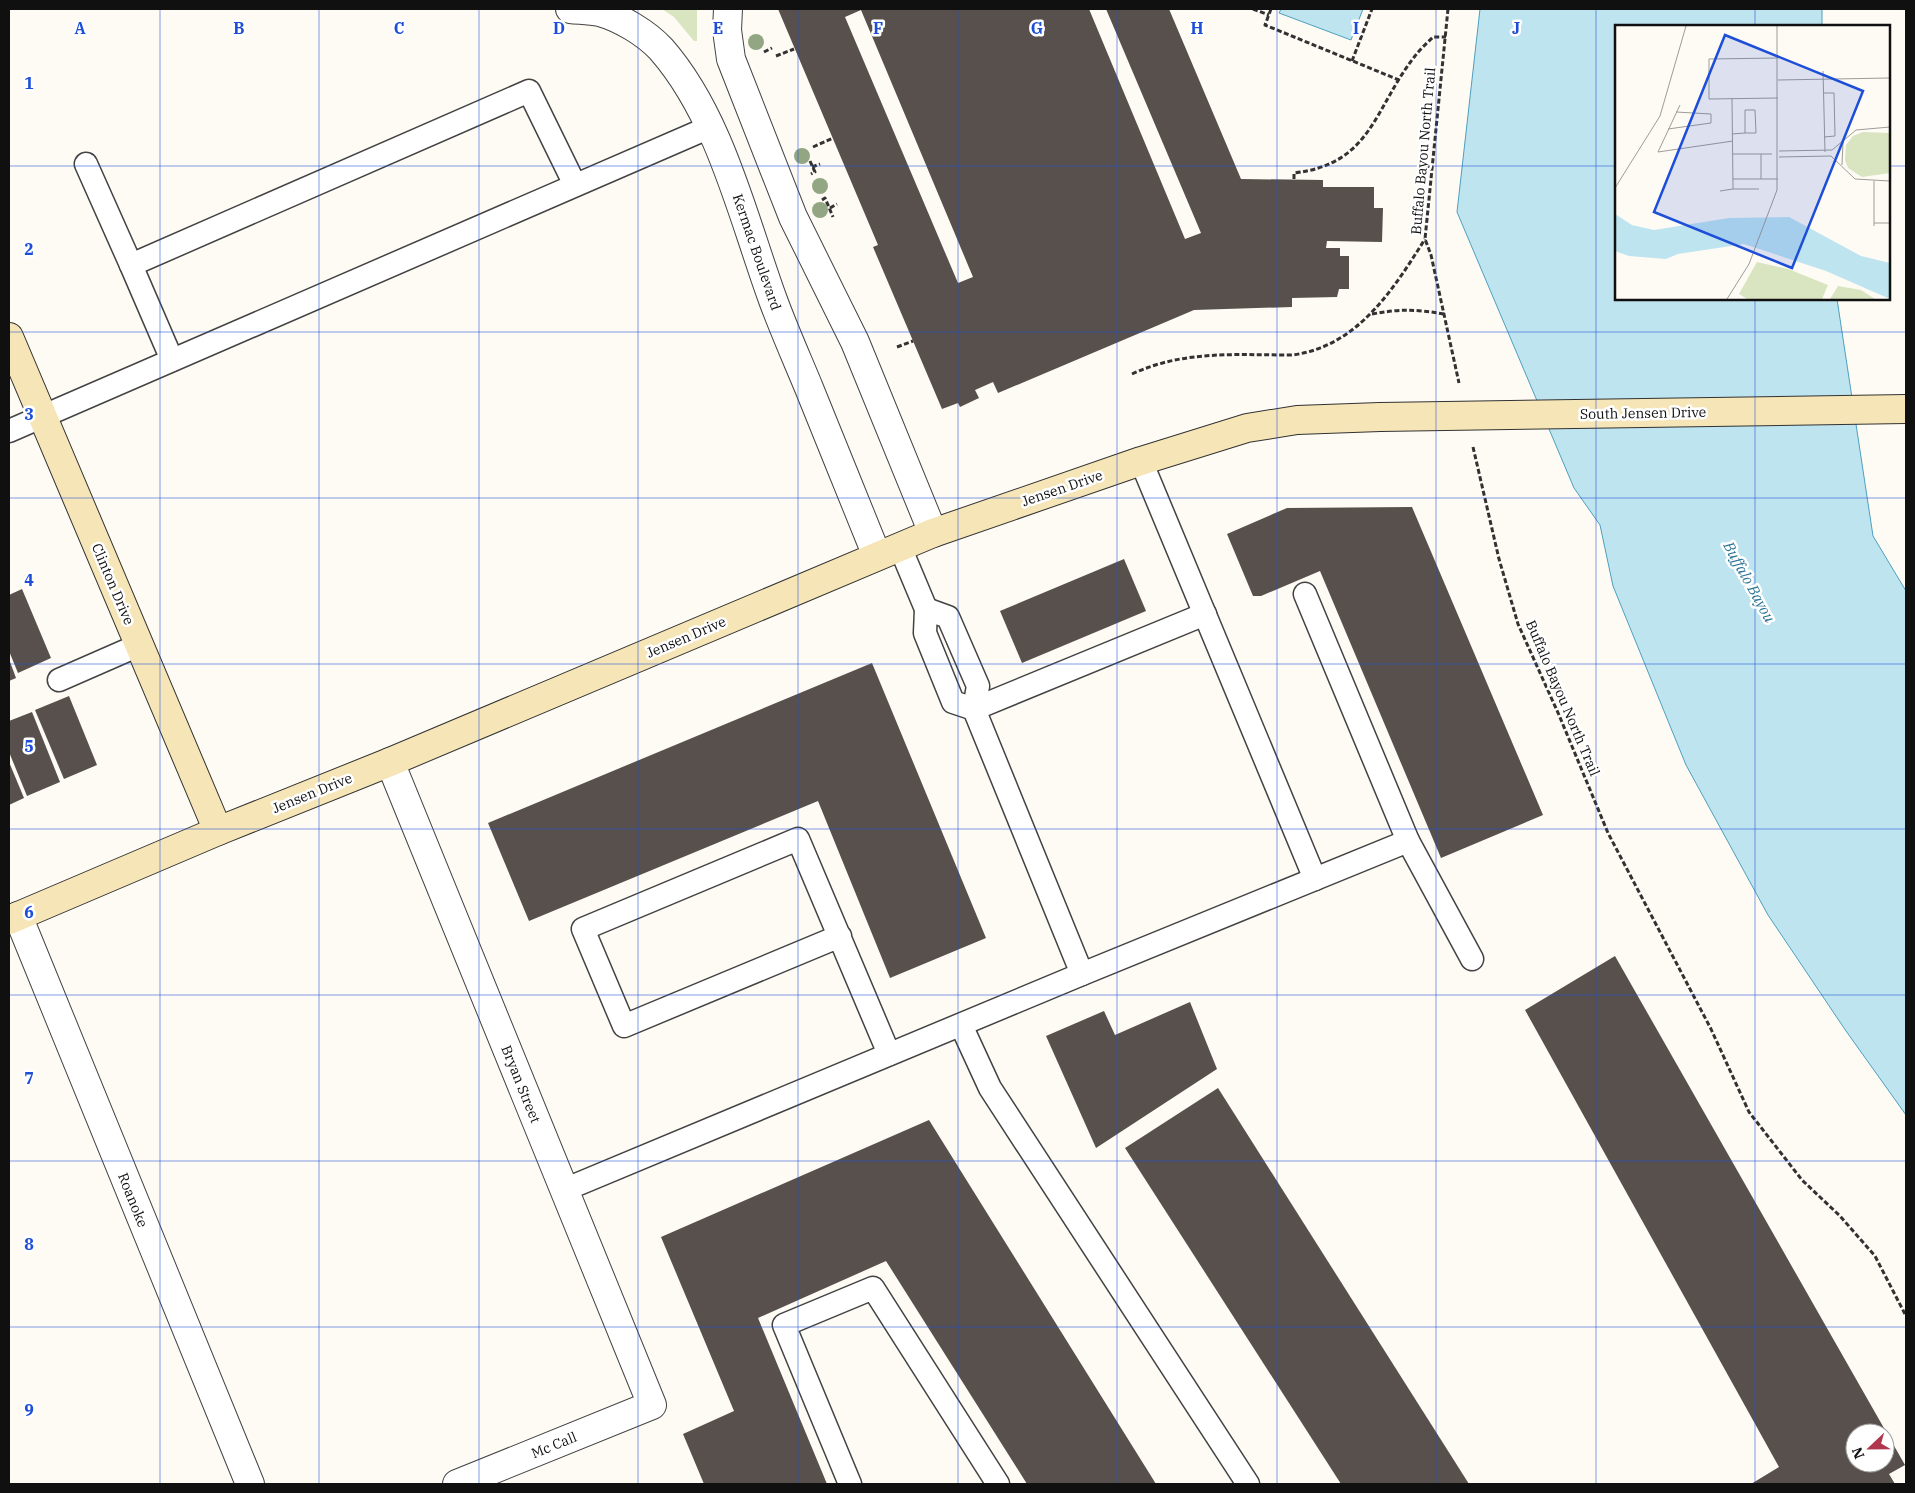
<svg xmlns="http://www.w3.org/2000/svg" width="1915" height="1493" viewBox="0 0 1915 1493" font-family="'IBM Plex Serif',serif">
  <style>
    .green { fill: #d8e5c0 }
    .water { fill: #bee4f0; stroke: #4da0be }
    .building { fill: #57504d; fill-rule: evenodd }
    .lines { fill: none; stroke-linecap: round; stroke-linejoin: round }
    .service-casing { stroke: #434343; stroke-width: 25 }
    .minor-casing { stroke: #434343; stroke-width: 30 }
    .secondary-casing { stroke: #323232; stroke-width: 30 }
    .path { stroke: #323232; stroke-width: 3; stroke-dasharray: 5 2.5; stroke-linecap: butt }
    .service { stroke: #fff; stroke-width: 22 }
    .minor { stroke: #fff; stroke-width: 28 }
    .secondary { stroke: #f6e6b7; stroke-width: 28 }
    .secondary-bridge-casing { stroke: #323232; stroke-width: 30; stroke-linecap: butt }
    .secondary-bridge { stroke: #f6e6b7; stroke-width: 28 }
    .tree { fill: #93a683 }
    .grid { fill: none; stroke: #1d4ed8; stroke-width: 1; stroke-opacity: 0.55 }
    .labels { text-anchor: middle; stroke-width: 5; stroke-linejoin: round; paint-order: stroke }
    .street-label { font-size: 14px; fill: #101010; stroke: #fff }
    .water-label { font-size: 15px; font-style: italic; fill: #277394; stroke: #fff }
    .inset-road { fill: none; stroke: #9f9c99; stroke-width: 1 }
    .view { fill: #1d4ed8; fill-opacity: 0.15; stroke: #1d4ed8; stroke-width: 2.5 }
    .inset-edge { fill: none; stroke: #101010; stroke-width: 2.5 }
    .grid-label { font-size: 16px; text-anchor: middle; font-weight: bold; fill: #1d4ed8; stroke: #fff; stroke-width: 5; stroke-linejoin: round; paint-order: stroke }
  </style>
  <rect width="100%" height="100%" fill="#fefaf4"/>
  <polygon class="green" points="662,9 697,9 697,41 694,41 674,17"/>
  <g class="water">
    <polygon points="1281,9 1363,9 1351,40 1279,13"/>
    <polygon points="1480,9 1822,9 1822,26 1616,26 1616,299 1837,299 1873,536 1906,591 1906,1115 1846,1031 1768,915 1686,765 1613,586 1600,525 1574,488 1457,212"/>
  </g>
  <g class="building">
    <path d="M778,9H1089L1185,239L1201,233L1106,9H1169L1241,179L1323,180V187H1374V208H1383L1382,242L1327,241L1326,248H1340V256H1349V289H1339L1337,297L1292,298V307L1194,310L998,393L993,382L975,390L979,398L960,407L958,403L942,409L873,247L878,245ZM861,10L973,277L958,283L845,17Z"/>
    <polygon points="1412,507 1543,815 1441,858 1320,571 1261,596 1253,596 1227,534 1287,508"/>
    <polygon points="1124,559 1146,611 1022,663 1000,611"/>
    <polygon points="22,589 51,658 18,673 9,651 9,595"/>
    <polygon points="9,659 16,678 9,681"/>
    <polygon points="872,663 986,938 890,978 818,801 529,921 488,823"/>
    <polygon points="69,696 97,765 64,779 35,710"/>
    <polygon points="32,712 60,782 27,796 9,752 9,721"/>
    <polygon points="9,762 24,798 9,805"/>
    <path d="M1615,956L1905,1465L1889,1474L1895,1484H1751L1779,1467L1525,1010ZM1855,1433H1885V1463H1855Z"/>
    <polygon points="1190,1002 1217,1069 1096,1148 1046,1036 1104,1011 1115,1035"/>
    <polygon points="1218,1088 1469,1484 1341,1484 1125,1148"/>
    <polygon points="929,1120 1156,1484 1027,1484 886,1261 758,1318 827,1484 704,1484 683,1434 734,1411 661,1237"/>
  </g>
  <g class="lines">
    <defs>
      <g id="service">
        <polyline points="86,164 131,265"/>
        <polyline points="172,360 131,265 529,91 575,185"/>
        <polyline points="9,431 710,127"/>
        <polyline points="1141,461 1315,879"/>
        <polyline points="900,547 926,609 925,633 953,702 974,709 1205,614"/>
        <polyline points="1305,594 1408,841"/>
        <polyline points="926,609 948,617 978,686 974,709 1082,974"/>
        <polyline points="59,680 139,645"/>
        <polyline points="840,936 624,1026 583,929 798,839 889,1054"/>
        <polyline points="961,1025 990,1088 1248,1484"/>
        <polyline points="564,1190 1082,974 1408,841 1472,959"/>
        <polyline points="850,1484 784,1325 873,1288 998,1484"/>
      </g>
      <g id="minor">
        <path d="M570,9C580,10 590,10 600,12C621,18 646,33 661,49C720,116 743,218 773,300C784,330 797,359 809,388C832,444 854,500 877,556"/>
        <polyline points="728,9 727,30 731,59 793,217 855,342 933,533"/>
        <polyline points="390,762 652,1405 457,1484"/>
        <polyline points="18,916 250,1484"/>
      </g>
      <g id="secondary">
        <polyline points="9,337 218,831"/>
        <polyline points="9,920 218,831 390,762 933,533 1141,461 1247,428 1297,420 1380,417"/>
      </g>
    </defs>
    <use href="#service" class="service-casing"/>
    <use href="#minor" class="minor-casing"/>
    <use href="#secondary" class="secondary-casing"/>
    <g class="path">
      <polyline points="1253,9 1269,15"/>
      <polyline points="1271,9 1265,25 1399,80"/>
      <polyline points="1448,9 1425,239 1431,255 1459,383"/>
      <polyline points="764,52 772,48"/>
      <polyline points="776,56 794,49"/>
      <polyline points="1352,61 1372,9"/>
      <polyline points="813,147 833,138"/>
      <polyline points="810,161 815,172 811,174"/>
      <polyline points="812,167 820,164"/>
      <path d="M1294,179V173C1372,164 1374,108 1415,56C1420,49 1427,43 1433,37H1446"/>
      <polyline points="822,200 825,198 833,217"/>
      <polyline points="830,208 837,204"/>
      <path d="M1372,314C1400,309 1415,309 1444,314"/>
      <polyline points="897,347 913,341"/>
      <path d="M1132,374C1184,350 1235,355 1292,355C1357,347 1393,290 1425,239"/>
      <polyline points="1473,447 1499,559 1518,624 1559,715 1608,833 1711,1029 1749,1112 1802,1180 1840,1216 1875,1256 1906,1316"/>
    </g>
    <use href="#service" class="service"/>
    <use href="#minor" class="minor"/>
    <use href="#secondary" class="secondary"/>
    <defs>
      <polyline id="secondary-bridge" points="1380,417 1906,409"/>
    </defs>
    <use href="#secondary-bridge" class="secondary-bridge-casing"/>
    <use href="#secondary-bridge" class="secondary-bridge"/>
  </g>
  <g class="tree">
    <circle cx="756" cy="42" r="8"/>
    <circle cx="802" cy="156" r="8"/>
    <circle cx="820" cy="186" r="8"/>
    <circle cx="820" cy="210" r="8"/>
  </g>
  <path class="grid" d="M160,9V1484M319,9V1484M479,9V1484M638,9V1484M798,9V1484M958,9V1484M1117,9V1484M1277,9V1484M1436,9V1484M1596,9V1484M1755,9V26M9,166H1616M1889,166H1906M1755,299V1484M9,332H1906M9,498H1906M9,664H1906M9,829H1906M9,995H1906M9,1161H1906M9,1327H1906"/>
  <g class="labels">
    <g class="street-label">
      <text transform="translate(1423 151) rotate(-85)" y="5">Buffalo Bayou North Trail</text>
      <text transform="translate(757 252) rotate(71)" y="5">Kermac Boulevard</text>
      <text transform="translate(1643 413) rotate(-1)" y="5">South Jensen Drive</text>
      <text transform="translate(1062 488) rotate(-19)" y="5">Jensen Drive</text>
      <text transform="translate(113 584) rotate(67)" y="5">Clinton Drive</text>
      <text transform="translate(686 637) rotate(-23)" y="5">Jensen Drive</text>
      <text transform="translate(1563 698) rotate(67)" y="5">Buffalo Bayou North Trail</text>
      <text transform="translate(312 793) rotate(-22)" y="5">Jensen Drive</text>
      <text transform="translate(521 1084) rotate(68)" y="5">Bryan Street</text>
      <text transform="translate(133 1200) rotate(68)" y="5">Roanoke</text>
      <text transform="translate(554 1445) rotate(-22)" y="5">Mc Call</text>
    </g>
    <g class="water-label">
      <text transform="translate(1749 582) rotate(61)" y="5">Buffalo Bayou</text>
    </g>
  </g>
  <g transform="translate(1615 25)">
    <rect width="275" height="275" fill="#fefaf4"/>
    <path d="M248,107L274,108L275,148L247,152L233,143L230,135L231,120L238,111ZM142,237L173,244L213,260L207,274H132L124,269ZM223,261L246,265L260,274H215Z" fill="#d8e5c0"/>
    <path d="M0,189L17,200L39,205L114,193L174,192L246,231L275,238V274L211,246L129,219L63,229L51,234L14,231L0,226Z" fill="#bee4f0"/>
    <path class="inset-road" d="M163,33L94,34V74L163,73M208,46L210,127M163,55L275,53M208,68H219L220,111L209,112M65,80L43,127L118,116M53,104L96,98V89L61,87M117,109L130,108H141L140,85H130V108M164,126L217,125L241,105L275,102M118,129H157M146,129V154M164,132L216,131L240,154L275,156M227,140L228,117M118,154H163M259,156V201M0,163L45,91L71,1M118,164H144M105,166L118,164L117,73M259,198H275M112,274L134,239L162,165V1"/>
    <path class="view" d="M110,10L248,66L177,243L39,187Z"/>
    <rect width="275" height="275" class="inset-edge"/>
  </g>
  <g class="grid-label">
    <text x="80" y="34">A</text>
    <text x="239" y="34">B</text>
    <text x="399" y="34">C</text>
    <text x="559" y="34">D</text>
    <text x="718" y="34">E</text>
    <text x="878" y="34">F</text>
    <text x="1037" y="34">G</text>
    <text x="1197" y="34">H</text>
    <text x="1356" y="34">I</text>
    <text x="1516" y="34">J</text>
    <text x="29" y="89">1</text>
    <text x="29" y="255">2</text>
    <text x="29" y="420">3</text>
    <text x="29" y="586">4</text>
    <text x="29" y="752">5</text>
    <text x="29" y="918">6</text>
    <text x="29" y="1084">7</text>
    <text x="29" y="1250">8</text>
    <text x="29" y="1416">9</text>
  </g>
  <rect width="1915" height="1493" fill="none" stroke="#101010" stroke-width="20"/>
  <g transform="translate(1870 1448) rotate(248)"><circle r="24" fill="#ffffff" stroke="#9f9f9f"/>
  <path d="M0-4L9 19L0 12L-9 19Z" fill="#b0374d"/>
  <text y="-8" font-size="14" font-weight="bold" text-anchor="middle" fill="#101010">N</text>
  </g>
</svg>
